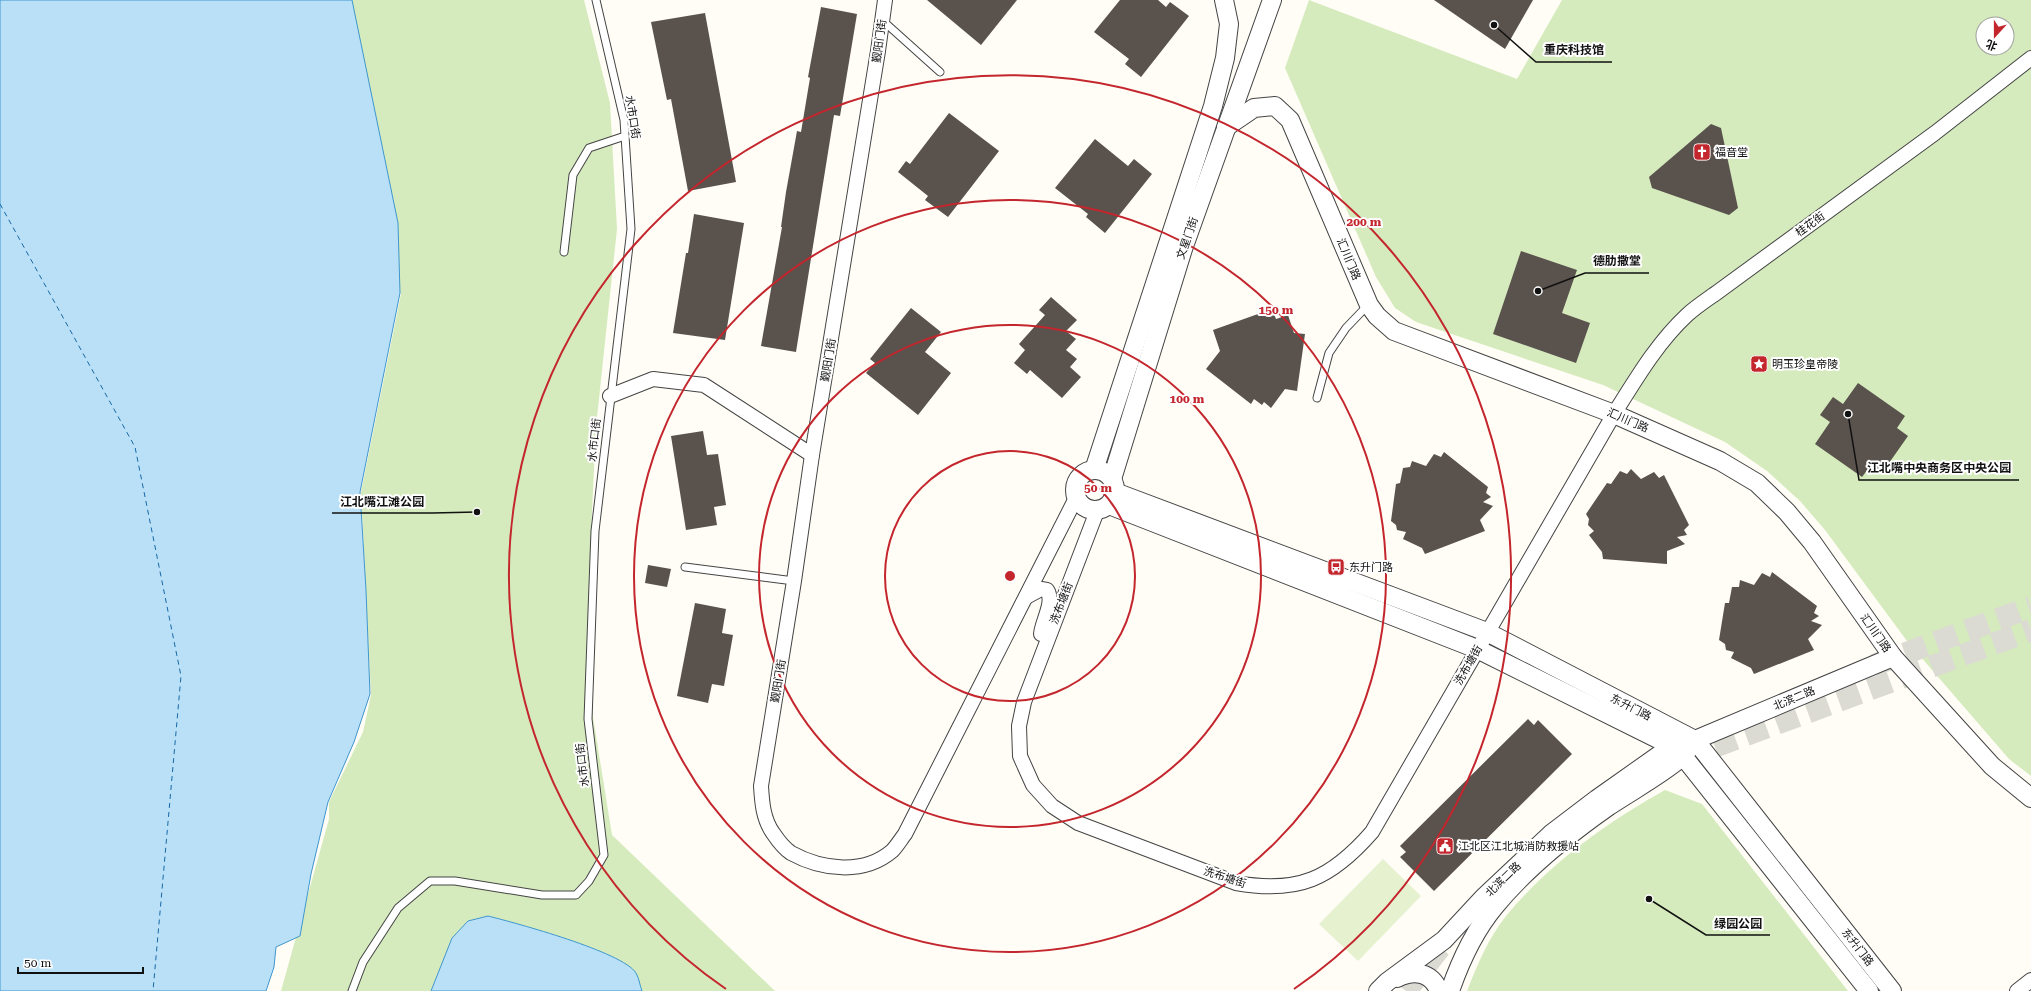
<svg xmlns="http://www.w3.org/2000/svg" width="2031" height="991" viewBox="0 0 2031 991" font-family="'Roboto Serif','Noto Sans SC',serif">
  <style>
    .green { fill: #d5ebbd; fill-rule: evenodd }
    .pitch { fill: #e6f2cf }
    .water { fill: #b9e0f7; stroke: #3f96cf }
    .lines { fill: none; stroke-linecap: round; stroke-linejoin: round }
    .ferry { stroke: #1768a6; stroke-width: 1; stroke-dasharray: 5 4; stroke-linecap: butt }
    .building { fill: #5a524d }
    .primary-tunnel { stroke: #dbdad3; stroke-width: 22; stroke-dasharray: 22 11; stroke-linecap: butt }
    .service-casing { stroke: #444; stroke-width: 9 }
    .minor-casing { stroke: #444; stroke-width: 16 }
    .tertiary-casing { stroke: #444; stroke-width: 20 }
    .service { stroke: #fff; stroke-width: 7 }
    .minor { stroke: #fff; stroke-width: 14 }
    .tertiary { stroke: #fff; stroke-width: 18 }
    .ring { fill: none; stroke: #c4262e; stroke-width: 2 }
    .labels { text-anchor: middle; stroke-width: 4; stroke-linejoin: round; paint-order: stroke }
    .street-label { font-size: 11px; fill: #111; stroke: #fff }
    .poi-label { font-size: 11px; fill: #111; stroke: #fff; text-anchor: start }
    .centre { fill: #c4262e; stroke: #fff; stroke-width: 2 }
    .ring-label { font-size: 12px; text-anchor: middle; font-weight: bold; fill: #c4262e; stroke: #fff; stroke-width: 4; stroke-linejoin: round; paint-order: stroke }
    .leader { fill: none; stroke: #111; stroke-width: 1.5 }
    .callout-dot { fill: #111; stroke: #fff; stroke-width: 1.5 }
    .callout-label { font-size: 12px; text-anchor: middle; font-weight: bold; fill: #111; stroke: #fff; stroke-width: 4; stroke-linejoin: round; paint-order: stroke }
  </style>
  <rect width="100%" height="100%" fill="#fffdf5"/>
  <g class="green">
    <polygon points="323,0 584,0 610,103 617,229 596,427 591,533 593,717 612,835 775,991 281,991 329,819 329,802 363,732 371,695 361,492 401,294 373,239"/>
    <path d="M1309,0L1517,79L1562,0H2031V776L2009,759L1907,641L1825,530L1800,501L1767,471L1725,442L1603,385L1416,322L1395,308L1376,277L1285,68ZM1983,24H2007V48H1983Z"/>
    <path d="M1665,790L1702,804L1848,991H1467C1477,965 1489,937 1506,916C1549,864 1606,823 1665,790Z"/>
  </g>
  <polygon class="pitch" points="1383,859 1421,896 1358,961 1319,924"/>
  <g class="water">
    <polygon points="0,0 352,0 398,223 400,293 360,492 366,590 370,694 354,742 328,802 311,874 300,936 276,947 274,967 266,991 0,991"/>
    <path d="M488,916C516,923 623,952 636,973C639,978 640,986 642,991H431L452,938L468,921Z"/>
  </g>
  <g class="lines">
    <polyline class="ferry" points="0,204 135,447 181,676 153,991"/>
  </g>
  <g class="building">
    <polygon points="927,0 1017,0 981,45"/>
    <polygon points="1120,0 1158,0 1166,7 1170,2 1189,16 1141,77 1125,64 1129,59 1094,32"/>
    <polygon points="1434,0 1533,0 1505,49"/>
    <polygon points="821,7 857,14 840,116 834,115 796,352 761,346 782,227 781,227 786,192 797,131 801,132 810,78 808,77"/>
    <polygon points="705,13 736,182 688,191 671,99 667,100 651,22"/>
    <polygon points="949,113 999,151 948,217 925,200 928,196 898,172 906,161 910,164"/>
    <polygon points="1711,124 1721,128 1738,208 1729,215 1652,188 1649,177"/>
    <polygon points="1095,139 1128,166 1134,159 1152,174 1105,233 1086,217 1088,214 1055,188"/>
    <polygon points="694,214 744,223 725,340 673,333 686,253 688,253"/>
    <polygon points="1521,251 1577,270 1562,313 1590,323 1576,363 1493,334"/>
    <polygon points="1051,297 1077,320 1066,331 1076,339 1066,350 1077,359 1070,367 1081,377 1062,398 1030,370 1027,374 1014,363 1025,350 1019,344 1045,315 1039,310"/>
    <polygon points="911,308 941,332 925,352 951,373 918,415 866,373 875,363 870,359"/>
    <polygon points="1272,309 1276,319 1288,315 1294,333 1305,334 1297,391 1285,389 1271,408 1264,402 1262,405 1254,399 1251,404 1206,369 1220,351 1213,330"/>
    <polygon points="1858,383 1905,416 1897,428 1908,436 1882,473 1871,465 1862,477 1815,444 1830,422 1820,415 1833,397 1843,404"/>
    <polygon points="703,431 707,455 718,454 726,505 714,507 717,525 686,530 671,436"/>
    <polygon points="1444,452 1488,487 1486,493 1491,497 1483,502 1493,506 1480,520 1485,531 1425,554 1422,548 1403,539 1406,532 1397,530 1396,525 1391,521 1396,484 1400,483 1403,468 1410,467 1412,461 1426,466 1434,454 1441,457"/>
    <polygon points="1631,469 1641,479 1654,472 1659,478 1664,475 1689,525 1684,530 1687,535 1677,537 1685,544 1667,551 1667,564 1603,559 1602,552 1589,535 1594,531 1588,525 1589,519 1586,514 1607,483 1611,484 1620,471 1627,474"/>
    <polygon points="648,565 671,569 667,587 645,583"/>
    <polygon points="1772,572 1817,606 1814,613 1819,616 1811,621 1822,625 1808,639 1814,650 1754,674 1751,668 1731,658 1734,652 1726,650 1725,644 1719,640 1725,603 1729,603 1732,587 1739,587 1740,580 1754,585 1762,573 1770,577"/>
    <polygon points="695,603 726,609 722,633 733,635 724,686 712,684 708,703 677,696"/>
    <polygon points="1528,719 1534,725 1538,720 1572,754 1434,891 1400,857 1406,852 1400,846"/>
  </g>
  <g class="lines">
    <g class="primary-tunnel">
      <polyline points="1874,665 2031,607"/>
      <polyline points="1685,760 1692,755 2031,630"/>
      <polyline points="1406,991 1447,939"/>
    </g>
    <defs>
      <g id="service">
        <polyline points="882,20 940,72"/>
        <polyline points="564,252 573,175 589,148 625,136"/>
        <polyline points="1317,398 1329,353 1346,328 1368,305"/>
        <polyline points="685,567 794,581"/>
        <polyline points="352,991 363,962 398,908 430,881 455,881 542,895 576,895 589,881 604,855 588,719 595,531 631,229 624,120 596,0"/>
      </g>
      <g id="minor">
        <path d="M885,0L878,51L812,455L794,581L761,786C762,802 763,819 773,833C777,839 785,849 791,853C822,870 864,875 892,851C897,846 901,839 905,834L1076,498"/>
        <polyline points="610,396 653,379 704,385 812,455"/>
        <path d="M1097,511L1024,702L1019,726L1020,756L1033,785L1052,806L1078,823L1236,883C1298,894 1331,879 1372,832L1614,414C1636,379 1657,343 1687,315C1697,306 1708,299 1719,291L1935,133L2031,58"/>
        <path d="M1026,597L1041,589L1047,590C1055,602 1042,621 1041,634"/>
        <polyline points="2017,991 2031,980"/>
      </g>
      <g id="tertiary">
        <polyline points="1226,127 1254,108 1275,106 1290,120 1369,305 1377,316 1394,331 1614,414 1720,461 1757,483 1787,512 1812,542 1893,657 1992,766 2031,798"/>
        <circle cx="1095" cy="490" r="20"/>
        <polyline points="1094,470 1213,106 1225,58 1229,24 1224,0"/>
        <polyline points="1112,479 1183,249 1272,0"/>
        <polyline points="1115,492 1487,632 1695,740 1892,991"/>
        <polyline points="1109,505 1477,649 1672,746 1683,756 1869,991"/>
        <path d="M1397,978C1413,970 1431,971 1439,991"/>
        <polyline points="1378,991 1387,982 1444,940 1483,898 1551,834 1597,799 1672,746 1681,743"/>
        <path d="M1450,991C1460,962 1475,930 1495,906C1527,867 1569,834 1609,806C1633,790 1661,775 1682,757C1687,752 1691,745 1695,740L1893,657"/>
      </g>
    </defs>
    <use href="#service" class="service-casing"/>
    <use href="#minor" class="minor-casing"/>
    <use href="#tertiary" class="tertiary-casing"/>
    <use href="#service" class="service"/>
    <use href="#minor" class="minor"/>
    <use href="#tertiary" class="tertiary"/>
  </g>
  <g class="ring">
    <circle cx="1010" cy="576" r="125"/>
    <circle cx="1010" cy="576" r="251"/>
    <circle cx="1010" cy="576" r="376"/>
    <path d="M726 989A501 501 0 1 1 1294 989"/>
  </g>
  <defs>
    <symbol id="church-square" viewBox="-11 -11 22 22"><rect x="-9" y="-9" width="18" height="18" rx="4" fill="#c4262e" stroke="#fff"/><path d="M-1.2-6h2.4v3.5h3.3v2.4h-3.3V6h-2.4V-.1h-3.3v-2.4h3.3Z" fill="#fff"/></symbol>
    <symbol id="sight-square" viewBox="-11 -11 22 22"><rect x="-9" y="-9" width="18" height="18" rx="4" fill="#c4262e" stroke="#fff"/><path d="M0-6L1.8-2.2L6-1.7L2.9 1.2L3.7 5.4L0 3.3L-3.7 5.4L-2.9 1.2L-6-1.7L-1.8-2.2Z" fill="#fff"/></symbol>
    <symbol id="bus-square" viewBox="-11 -11 22 22"><rect x="-9" y="-9" width="18" height="18" rx="4" fill="#c4262e" stroke="#fff"/><path d="M-5-6H5V4H4V6H2V4H-2V6H-4V4H-5ZM-3.5-4V0h7V-4ZM-3.5 1.2v1.5H-2V1.2ZM2 1.2v1.5H3.5V1.2Z" fill="#fff"/></symbol>
    <symbol id="civic-square" viewBox="-11 -11 22 22"><rect x="-9" y="-9" width="18" height="18" rx="4" fill="#c4262e" stroke="#fff"/><path d="M-.6-6.5H3V-4.5H.6V-3L4-1V1h2V6H-6V1h2V-1L-.6-3ZM-1.2 2.5V6h2.4V2.5Z" fill="#fff"/></symbol>
  </defs>
  <g fill-rule="evenodd">
    <use href="#church-square" x="1692" y="142" width="20" height="20"/>
    <use href="#sight-square" x="1749" y="354" width="20" height="20"/>
    <use href="#bus-square" x="1326" y="557" width="20" height="20"/>
    <use href="#civic-square" x="1435" y="836" width="20" height="20"/>
  </g>
  <g class="labels">
    <g class="street-label">
      <text transform="translate(879 41) rotate(-82)" y="4">觐阳门街</text>
      <text transform="translate(633 117) rotate(81)" y="4">水市口街</text>
      <text transform="translate(1810 224) rotate(-36)" y="4">桂花街</text>
      <text transform="translate(1187 238) rotate(-71)" y="4">文星门街</text>
      <text transform="translate(1349 259) rotate(67)" y="4">汇川门路</text>
      <text transform="translate(828 360) rotate(-81)" y="4">觐阳门街</text>
      <text transform="translate(1628 420) rotate(23)" y="4">汇川门路</text>
      <text transform="translate(594 440) rotate(-84)" y="4">水市口街</text>
      <text transform="translate(1061 603) rotate(-69)" y="4">洗布塘街</text>
      <text transform="translate(1876 633) rotate(55)" y="4">汇川门路</text>
      <text transform="translate(1468 665) rotate(-60)" y="4">洗布塘街</text>
      <text transform="translate(778 681) rotate(-81)" y="4">觐阳门街</text>
      <text transform="translate(1794 698) rotate(-23)" y="4">北滨二路</text>
      <text transform="translate(1631 707) rotate(27)" y="4">东升门路</text>
      <text transform="translate(582 765) rotate(-97)" y="4">水市口街</text>
      <text transform="translate(1225 877) rotate(18)" y="4">洗布塘街</text>
      <text transform="translate(1503 879) rotate(-44)" y="4">北滨二路</text>
      <text transform="translate(1858 947) rotate(52)" y="4">东升门路</text>
    </g>
    <g class="poi-label">
      <text x="1715" y="156">福音堂</text>
      <text x="1772" y="368">明玉珍皇帝陵</text>
      <text x="1349" y="571">东升门路</text>
      <text x="1458" y="850">江北区江北城消防救援站</text>
    </g>
  </g>
  <circle cx="1010" cy="576" r="6" class="centre"/>
  <g class="ring-label">
    <text x="1364" y="226">200 m</text>
    <text x="1276" y="314">150 m</text>
    <text x="1187" y="403">100 m</text>
    <text x="1098" y="492">50 m</text>
  </g>
  <path class="leader" d="M1494 25L1536 62H1612M1538 291L1585 273H1649M1848 414L1859 480H2019M477 512L432 513H332M1649 899L1706 935H1770"/>
  <g class="callout-dot">
    <circle cx="1494" cy="25" r="4"/>
    <circle cx="1538" cy="291" r="4"/>
    <circle cx="1848" cy="414" r="4"/>
    <circle cx="477" cy="512" r="4"/>
    <circle cx="1649" cy="899" r="4"/>
  </g>
  <g class="callout-label">
    <text x="1574" y="54">重庆科技馆</text>
    <text x="1617" y="265">德肋撒堂</text>
    <text x="1939" y="472">江北嘴中央商务区中央公园</text>
    <text x="382" y="506">江北嘴江滩公园</text>
    <text x="1738" y="928">绿园公园</text>
  </g>
  <g transform="translate(1995 36) rotate(201)"><circle r="19" fill="#ffffff" stroke="#a0a0a0"/>
  <path d="M0-3L7 15L0 10L-7 15Z" fill="#c4262e"/>
  <text y="-6" font-size="11" font-weight="bold" text-anchor="middle" fill="#111111">北</text>
  </g>
  <path d="M18 967v6h125v-6" fill="none" stroke="#111111" stroke-width="2"/>
  <text x="24" y="967" font-size="12" fill="#111111" stroke="#ffffff" stroke-width="3" paint-order="stroke">50 m</text>
</svg>
